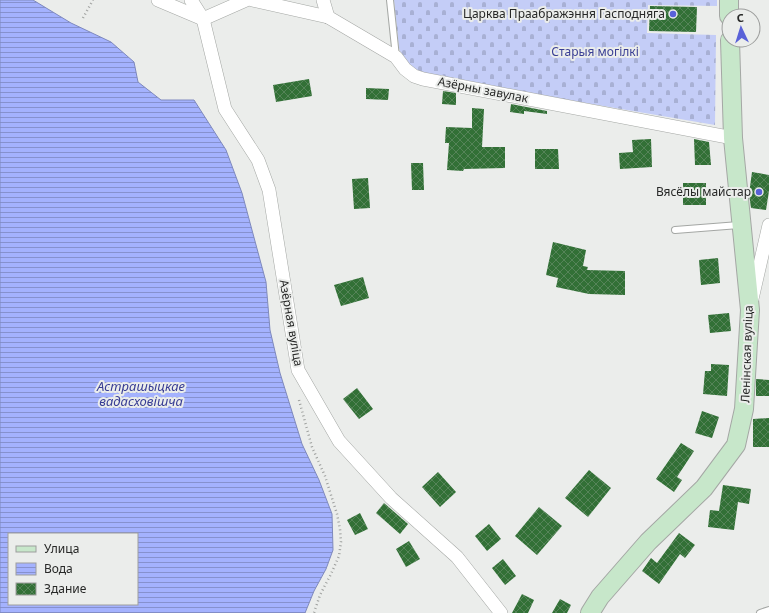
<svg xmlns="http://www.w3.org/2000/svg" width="769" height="613" viewBox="0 0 769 613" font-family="'Noto Sans',sans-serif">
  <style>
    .cemetery { fill: url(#cemetery-stones) }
    .water { fill: url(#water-rules); stroke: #7e89be; fill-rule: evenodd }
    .building { fill: url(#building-cross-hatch) }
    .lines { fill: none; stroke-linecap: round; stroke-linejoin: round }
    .lane-casing { stroke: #a4a7a4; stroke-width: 8 }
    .street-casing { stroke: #a4a7a4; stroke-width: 14 }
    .secondary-casing { stroke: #a4a7a4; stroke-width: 20 }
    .path { stroke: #9fa19f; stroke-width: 2.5; stroke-dasharray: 1 3; stroke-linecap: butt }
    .lane { stroke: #fff; stroke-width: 6 }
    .street { stroke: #fff; stroke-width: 13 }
    .secondary { stroke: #c7e7ca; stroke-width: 18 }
    .poi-dot { fill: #5961d8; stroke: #ebedeb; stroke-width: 1.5 }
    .labels { text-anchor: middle; stroke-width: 4; stroke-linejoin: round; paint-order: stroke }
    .poi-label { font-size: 12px; fill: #272827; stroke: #ebedeb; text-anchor: end }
    .park-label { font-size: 12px; fill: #393e94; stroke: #ebedeb }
    .street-label { font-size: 12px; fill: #272827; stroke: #ebedeb }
    .water-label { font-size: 13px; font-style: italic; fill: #383d94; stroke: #ebedeb }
  </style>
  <defs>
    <pattern id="cemetery-stones" width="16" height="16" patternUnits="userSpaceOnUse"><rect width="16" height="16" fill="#c4cdf7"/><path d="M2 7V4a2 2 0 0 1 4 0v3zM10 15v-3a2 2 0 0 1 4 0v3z" fill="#a8b0d4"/></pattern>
    <pattern id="water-rules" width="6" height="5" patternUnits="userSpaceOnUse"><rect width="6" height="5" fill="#a4b2fe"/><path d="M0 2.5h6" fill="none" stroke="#8691ce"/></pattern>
    <pattern id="building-cross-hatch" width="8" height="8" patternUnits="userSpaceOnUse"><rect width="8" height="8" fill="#327036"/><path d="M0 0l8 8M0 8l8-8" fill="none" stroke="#558458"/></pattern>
  </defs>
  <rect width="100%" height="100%" fill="#ebedeb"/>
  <polygon class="cemetery" points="394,0 717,0 717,6 648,5 647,33 716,35 715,125 416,74 405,64 399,48"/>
  <path class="water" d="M0,0H33L71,23L111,42L134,62L138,82L161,100H194L226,150L242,193L266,282L270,330L280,373L302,444L319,480L332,514L333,550L326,569L314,591L305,613H0ZM9,534H137V604H9Z"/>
  <g class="building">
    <polygon points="650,6 697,7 696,32 649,31"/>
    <polygon points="309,79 312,96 276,102 273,85"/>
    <polygon points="366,88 389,89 388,100 366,99"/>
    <polygon points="443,91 456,93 456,105 442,104"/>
    <polygon points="511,104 547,111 547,114 524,111 524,114 510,112"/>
    <polygon points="472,108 484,109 482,147 505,147 505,168 464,169 463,171 447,170 449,143 445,143 446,127 472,128"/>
    <polygon points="651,139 652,167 620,169 619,153 633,152 632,140"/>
    <polygon points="694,139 709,142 711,165 695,165"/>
    <polygon points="535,149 558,149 559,169 535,169"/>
    <polygon points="411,163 423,163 424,190 412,190"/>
    <polygon points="752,172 769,175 769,191 766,210 751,208 749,194"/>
    <polygon points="368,178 370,208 354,209 352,179"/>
    <rect x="683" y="183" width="23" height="22"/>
    <polygon points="553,242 586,250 583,266 588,267 587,270 625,271 625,295 589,294 556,287 558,278 546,275"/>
    <polygon points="718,258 720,283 701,285 699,260"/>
    <polygon points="363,277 369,298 341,306 334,285"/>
    <polygon points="729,313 731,331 710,333 708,315"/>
    <polygon points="711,364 729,365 727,396 703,394 705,371 711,371"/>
    <polygon points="756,379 769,380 769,396 756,396"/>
    <polygon points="357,388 373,409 359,419 343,399"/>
    <polygon points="702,411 719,417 712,438 695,433"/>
    <polygon points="769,418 769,447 753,447 753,419"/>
    <polygon points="681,443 694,451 677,477 682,480 674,492 656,479"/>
    <polygon points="589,470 611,488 588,517 565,498"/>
    <polygon points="438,472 456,492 440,507 422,487"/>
    <polygon points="723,485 751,489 749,504 738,502 734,530 708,527 710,510 719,511"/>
    <polygon points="384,503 408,524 400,534 376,513"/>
    <polygon points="539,507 562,526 537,555 515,536"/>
    <polygon points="360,513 368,529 355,535 347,520"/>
    <polygon points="489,524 501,539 487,551 475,536"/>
    <polygon points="679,533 695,545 685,558 680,554 659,584 642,571 651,558 657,563"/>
    <polygon points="409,541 420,559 406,567 396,549"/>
    <polygon points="503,559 516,576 505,585 492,568"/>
    <polygon points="522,594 534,600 528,613 512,613"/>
    <polygon points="560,599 571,605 567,613 552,613"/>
  </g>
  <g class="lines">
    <defs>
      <g id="lane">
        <polyline points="390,0 396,57"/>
        <polyline points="675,230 739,225"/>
        <polyline points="760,613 769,610"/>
      </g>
      <g id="street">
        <polyline points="158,0 203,19 246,0"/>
        <polyline points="191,0 203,19 225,109 258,160 269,190 298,370 339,441 391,498 457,557 501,613"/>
        <polyline points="252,0 328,17 396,57 405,69 414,76 423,79 733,138"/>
        <polyline points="323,0 328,17"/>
        <polyline points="752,299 769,225"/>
      </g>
      <g id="secondary">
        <polyline points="729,0 729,16"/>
        <polyline points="590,613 600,597 648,542 704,488 736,445 744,409 750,310 733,138 730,40"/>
      </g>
    </defs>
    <use href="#lane" class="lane-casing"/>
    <use href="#street" class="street-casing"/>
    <use href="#secondary" class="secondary-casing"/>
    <g class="path">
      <polyline points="83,18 93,0"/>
      <polyline points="299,400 312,447 325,476 337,514 340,529 341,542 339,556 331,574 320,595 314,613"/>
    </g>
    <use href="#lane" class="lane"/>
    <use href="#street" class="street"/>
    <use href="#secondary" class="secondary"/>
  </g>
  <g class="poi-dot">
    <circle cx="673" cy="14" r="4"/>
    <circle cx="759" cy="192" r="4"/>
  </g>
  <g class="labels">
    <g class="poi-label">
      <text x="665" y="18">Царква Праабражэння Гасподняга</text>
      <text x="751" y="196">Вясёлы майстар</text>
    </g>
    <g class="park-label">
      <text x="595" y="56">Старыя могілкі</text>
    </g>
    <g class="street-label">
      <text transform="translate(483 90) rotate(11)" y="4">Азёрны завулак</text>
      <text transform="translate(291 323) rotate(80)" y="4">Азёрная вуліца</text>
      <text transform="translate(747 354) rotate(-88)" y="4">Ленінская вуліца</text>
    </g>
    <g class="water-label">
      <text x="141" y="391">Астрашыцкае<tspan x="141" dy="15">вадасховішча</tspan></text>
    </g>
  </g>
  <rect x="8" y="533" width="130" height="72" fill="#ebedeb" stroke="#9d9e9d"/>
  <rect x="16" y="546" width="20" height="6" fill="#c7e7ca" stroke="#9d9e9d"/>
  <text x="44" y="553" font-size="12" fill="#272827">Улица</text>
  <rect x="16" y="563" width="20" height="12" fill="url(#water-rules)" stroke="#9d9e9d"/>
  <text x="44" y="573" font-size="12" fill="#272827">Вода</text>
  <rect x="16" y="583" width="20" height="12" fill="url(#building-cross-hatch)" stroke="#9d9e9d"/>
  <text x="44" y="593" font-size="12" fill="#272827">Здание</text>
  <g transform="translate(741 28) rotate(356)"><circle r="19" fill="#ebedeb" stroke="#9d9e9d"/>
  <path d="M0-3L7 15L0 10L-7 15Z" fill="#5961d8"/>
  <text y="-6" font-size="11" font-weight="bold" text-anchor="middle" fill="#272827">С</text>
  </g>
</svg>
